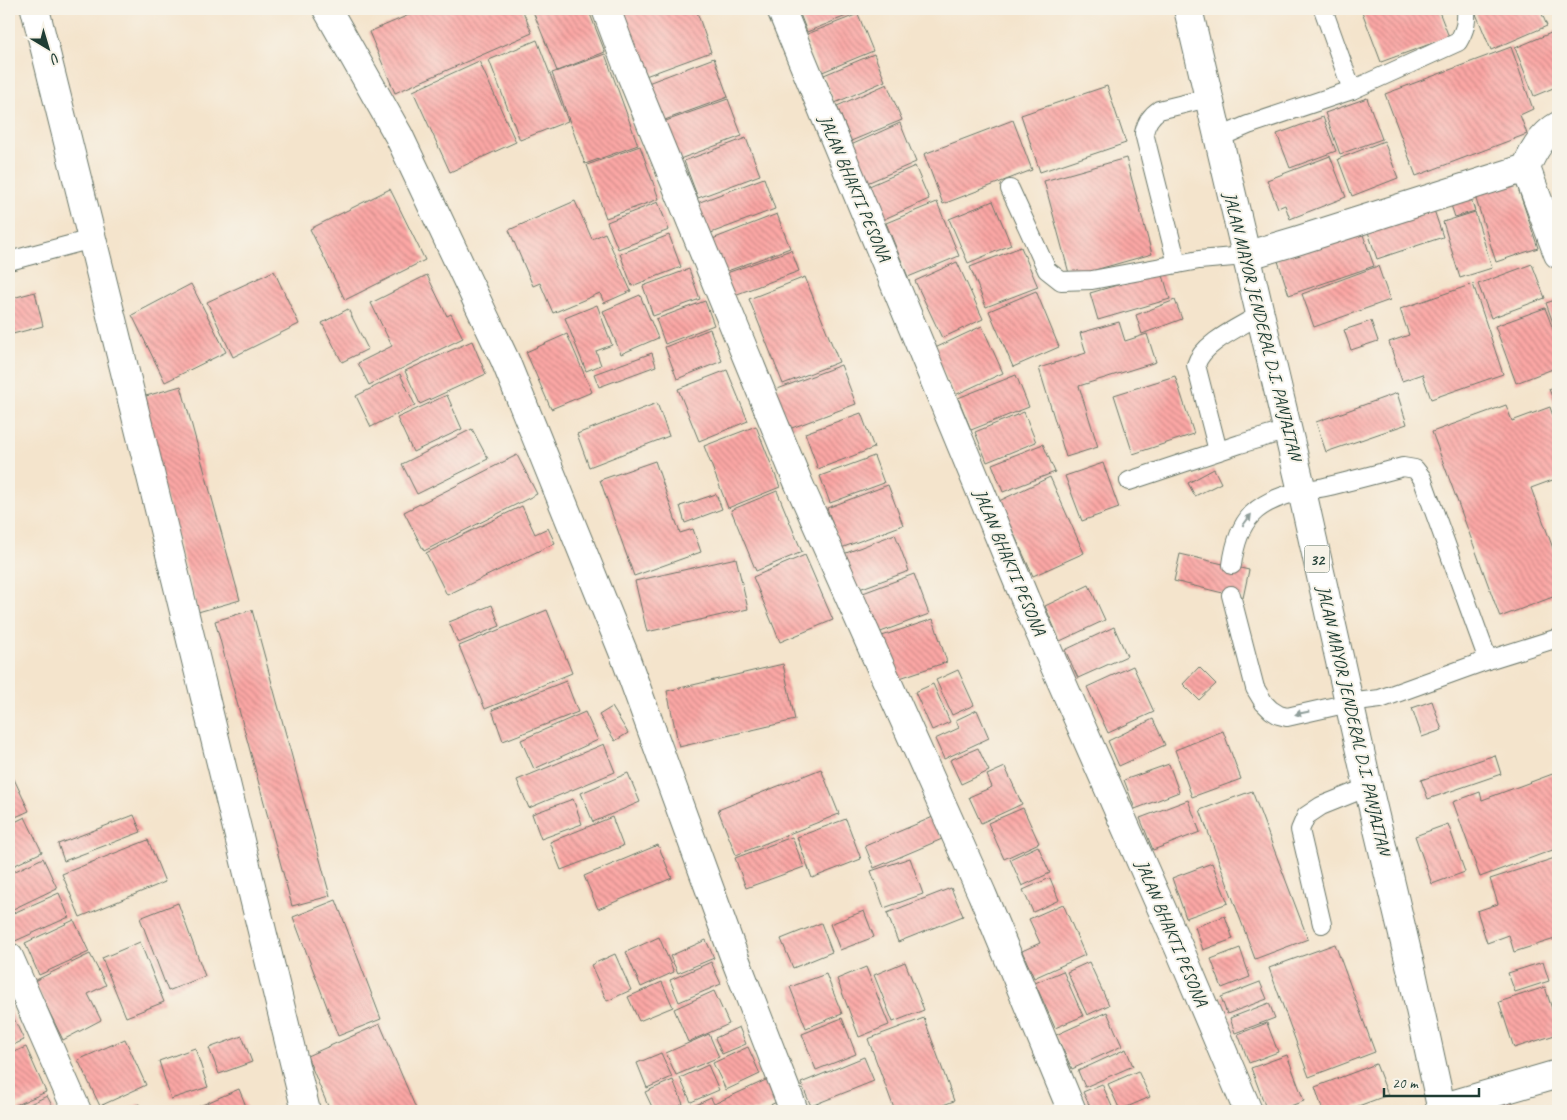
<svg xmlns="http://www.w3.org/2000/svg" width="1567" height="1120" viewBox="0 0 1567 1120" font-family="Caveat,sans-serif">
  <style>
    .building { fill: url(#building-back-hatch) }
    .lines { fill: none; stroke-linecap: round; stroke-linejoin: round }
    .service-casing { stroke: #6a7769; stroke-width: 20 }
    .minor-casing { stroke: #6a7769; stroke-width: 30 }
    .tertiary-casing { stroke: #6a7769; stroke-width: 30 }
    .trunk-casing { stroke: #6a7769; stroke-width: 30 }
    .service { stroke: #fff; stroke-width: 18 }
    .minor { stroke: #fff; stroke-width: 28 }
    .tertiary { stroke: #fff; stroke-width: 28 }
    .trunk { stroke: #fff; stroke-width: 28 }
    .oneway { fill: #8f9e9a }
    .labels { text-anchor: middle; stroke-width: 4; stroke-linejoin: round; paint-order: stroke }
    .shield { fill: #f7f3e8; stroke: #60746a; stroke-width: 1 }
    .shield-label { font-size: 16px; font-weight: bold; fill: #1f3d34 }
    .street-label { font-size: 18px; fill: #1f3d34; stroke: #f7f3e8 }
  </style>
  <defs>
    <pattern id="building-back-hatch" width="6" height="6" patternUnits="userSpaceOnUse" patternTransform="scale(1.25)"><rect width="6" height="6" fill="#fca7a5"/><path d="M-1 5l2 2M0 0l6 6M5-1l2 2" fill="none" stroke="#cb8987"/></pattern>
  </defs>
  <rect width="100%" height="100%" fill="#f7f3e8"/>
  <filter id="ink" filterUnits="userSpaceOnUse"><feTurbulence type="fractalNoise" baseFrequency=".02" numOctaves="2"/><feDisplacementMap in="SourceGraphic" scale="10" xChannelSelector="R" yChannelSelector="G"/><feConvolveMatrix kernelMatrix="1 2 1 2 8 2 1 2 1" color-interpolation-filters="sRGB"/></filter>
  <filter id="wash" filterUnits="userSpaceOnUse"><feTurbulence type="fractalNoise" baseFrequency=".0096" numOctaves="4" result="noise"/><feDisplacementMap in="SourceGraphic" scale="20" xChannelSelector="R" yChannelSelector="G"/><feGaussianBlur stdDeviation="1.12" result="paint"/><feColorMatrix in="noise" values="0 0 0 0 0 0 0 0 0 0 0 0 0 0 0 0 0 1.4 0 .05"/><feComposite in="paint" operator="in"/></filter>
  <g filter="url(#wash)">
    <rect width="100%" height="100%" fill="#f4e4cc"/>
    <g id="blocks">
      <g class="building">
        <polygon points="423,9 522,9 532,33 395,93 369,32"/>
        <polygon points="532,9 588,9 605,52 557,71"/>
        <polygon points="616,9 696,9 711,52 640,78"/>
        <polygon points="798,9 855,9 856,12 807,32"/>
        <polygon points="1361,9 1438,9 1449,37 1381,62"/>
        <polygon points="1474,9 1540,9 1547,26 1491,50"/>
        <polygon points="858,14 873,51 820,73 805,35"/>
        <polygon points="1558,30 1558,86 1534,96 1515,48"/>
        <polygon points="537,40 568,121 520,140 489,60"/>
        <polygon points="1511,47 1533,109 1520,115 1527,134 1416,176 1385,94"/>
        <polygon points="605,54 638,145 585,164 552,73"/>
        <polygon points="874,54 885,81 835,103 824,75"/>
        <polygon points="714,58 728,97 662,121 648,83"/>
        <polygon points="479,61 516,142 450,172 413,91"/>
        <polygon points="887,84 902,120 851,141 837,106"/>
        <polygon points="1107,86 1126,143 1040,172 1021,115"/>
        <polygon points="1367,98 1382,139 1340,154 1325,113"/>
        <polygon points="728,99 742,136 677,160 663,122"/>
        <polygon points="1323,117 1336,151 1290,168 1277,134"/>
        <polygon points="1013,120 1032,170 943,204 924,154"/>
        <polygon points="900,123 916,162 867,183 851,145"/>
        <polygon points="746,138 760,175 698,198 684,161"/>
        <polygon points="1384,141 1398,178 1352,196 1338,159"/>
        <polygon points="640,146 659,199 606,218 587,165"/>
        <polygon points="1330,156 1346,197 1290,219 1285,205 1278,208 1267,180"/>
        <polygon points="1126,158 1152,254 1070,277 1044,181"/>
        <polygon points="915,166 929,199 882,220 867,187"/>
        <polygon points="1514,176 1538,248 1496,262 1473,190"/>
        <polygon points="764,178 775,209 703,236 692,205"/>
        <polygon points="390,189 425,260 345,300 310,229"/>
        <polygon points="1468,189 1475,211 1455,217 1448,196"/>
        <polygon points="575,201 592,239 605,233 631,291 604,303 600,293 553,313 540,283 533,286 509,230"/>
        <polygon points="993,201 1011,245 968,263 949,219"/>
        <polygon points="658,202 669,230 618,249 607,222"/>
        <polygon points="937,202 959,256 908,277 886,223"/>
        <polygon points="1434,210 1443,237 1377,259 1368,232"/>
        <polygon points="1475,212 1492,268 1460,278 1443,222"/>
        <polygon points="777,214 790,248 722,273 710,240"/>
        <polygon points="1361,229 1374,266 1289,295 1277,258"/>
        <polygon points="669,235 681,267 632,286 620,254"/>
        <polygon points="1021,247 1038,287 986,307 970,267"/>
        <polygon points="791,250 799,271 732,296 724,274"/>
        <polygon points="957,262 983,319 942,338 915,281"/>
        <polygon points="1532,264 1545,298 1491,318 1478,284"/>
        <polygon points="1378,266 1390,300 1314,327 1302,294"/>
        <polygon points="689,269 700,299 653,316 643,286"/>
        <polygon points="274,271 299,324 233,357 207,302"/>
        <polygon points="1162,272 1170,299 1098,320 1090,293"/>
        <polygon points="427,275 447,316 451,314 463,338 369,385 358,363 392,346 371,303"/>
        <polygon points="805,277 839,362 783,384 749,299"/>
        <polygon points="191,284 226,352 165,382 132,315"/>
        <polygon points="1473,284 1503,374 1431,399 1422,374 1402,381 1389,342 1409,335 1400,309"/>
        <polygon points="1036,291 1059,347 1013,367 989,311"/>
        <polygon points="35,292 43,326 9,335 9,299"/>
        <polygon points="640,295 658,338 621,354 603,311"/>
        <polygon points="1558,299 1558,337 1546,303"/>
        <polygon points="1175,300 1182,319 1142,334 1136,315"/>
        <polygon points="705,301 714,325 665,344 656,319"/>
        <polygon points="597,305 612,345 596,351 601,365 586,371 565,318"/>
        <polygon points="1545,308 1558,342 1558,367 1516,383 1495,326"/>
        <polygon points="348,309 368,349 342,362 322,323"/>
        <polygon points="1371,321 1378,341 1351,350 1344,330"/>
        <polygon points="1119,322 1125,341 1147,334 1156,362 1079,386 1098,447 1066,457 1039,368 1086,353 1080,333"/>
        <polygon points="982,326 1003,373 955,395 933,349"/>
        <polygon points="710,329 722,361 677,379 665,347"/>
        <polygon points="567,334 592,392 551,409 526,352"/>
        <polygon points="472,341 486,374 420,404 405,371"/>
        <polygon points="652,353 656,366 599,387 594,374"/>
        <polygon points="841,365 856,404 789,429 775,390"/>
        <polygon points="727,370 748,421 699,441 678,389"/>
        <polygon points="400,374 415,405 371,427 356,396"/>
        <polygon points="1016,375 1029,407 971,430 958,398"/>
        <polygon points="1175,376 1194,434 1133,454 1114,395"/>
        <polygon points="1558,385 1558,412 1549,389"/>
        <polygon points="181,386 240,600 198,612 139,398"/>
        <polygon points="1397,393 1407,424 1326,452 1316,422"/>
        <polygon points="447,395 462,429 413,452 397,418"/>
        <polygon points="657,403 669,436 589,467 577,434"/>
        <polygon points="1506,405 1512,421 1550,407 1558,431 1558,478 1531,488 1558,562 1558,595 1500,617 1432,432"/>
        <polygon points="1024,412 1036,442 987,462 975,432"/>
        <polygon points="861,413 874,448 818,469 805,433"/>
        <polygon points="756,426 780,487 728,508 704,446"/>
        <polygon points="472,429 488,459 417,494 402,464"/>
        <polygon points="1043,444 1055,472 1003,492 992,464"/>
        <polygon points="517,455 537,494 424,551 404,512"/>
        <polygon points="874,456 884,483 830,503 820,476"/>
        <polygon points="655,461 680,533 693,529 701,552 634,576 600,480"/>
        <polygon points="1103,463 1119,508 1082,521 1065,476"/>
        <polygon points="1214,469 1221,483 1195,496 1188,483"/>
        <polygon points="1050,477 1084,553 1033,576 999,501"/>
        <polygon points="888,485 903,525 841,548 827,508"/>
        <polygon points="777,491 802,552 756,571 731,510"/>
        <polygon points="716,494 722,509 685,523 680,506"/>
        <polygon points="522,506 535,534 548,528 555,543 447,595 426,553"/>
        <polygon points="895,534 909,571 854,591 841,555"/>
        <polygon points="1180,554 1249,570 1243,598 1174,581"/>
        <polygon points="805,555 833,620 780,642 753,577"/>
        <polygon points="736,558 748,609 647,632 635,581"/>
        <polygon points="914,574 929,614 870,636 855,596"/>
        <polygon points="1089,585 1105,620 1060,641 1045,606"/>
        <polygon points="492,605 500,626 458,643 449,622"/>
        <polygon points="252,610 330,896 292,906 215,621"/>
        <polygon points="547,610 572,673 485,709 459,646"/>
        <polygon points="933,619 947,662 897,679 882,636"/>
        <polygon points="1114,627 1127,656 1078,678 1065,650"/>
        <polygon points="783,664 795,720 679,747 667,691"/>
        <polygon points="1133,666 1154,712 1108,733 1087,687"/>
        <polygon points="1199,667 1216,684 1199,700 1183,684"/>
        <polygon points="958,670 974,705 952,715 936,680"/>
        <polygon points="566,681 578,712 503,741 492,710"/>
        <polygon points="933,684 950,722 932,730 915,692"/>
        <polygon points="1432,701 1442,730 1422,737 1412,708"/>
        <polygon points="612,707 628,733 615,741 599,715"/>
        <polygon points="977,710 989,738 944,759 935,739 959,728 956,720"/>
        <polygon points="585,712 598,740 534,769 521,740"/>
        <polygon points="1153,719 1165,745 1119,766 1108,741"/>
        <polygon points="1223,731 1241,779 1192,797 1175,750"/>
        <polygon points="604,744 615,772 529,808 517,780"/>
        <polygon points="978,748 989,771 961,784 950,760"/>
        <polygon points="1495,755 1501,774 1428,799 1421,780"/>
        <polygon points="1169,764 1179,792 1135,809 1124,780"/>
        <polygon points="1005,767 1022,804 981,823 969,797 992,787 987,775"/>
        <polygon points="821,769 839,814 736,855 718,810"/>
        <polygon points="1558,772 1558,848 1480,877 1453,802 1480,792 1482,800"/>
        <polygon points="628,773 640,802 593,822 581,793"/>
        <polygon points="14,779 29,811 9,820 9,781"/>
        <polygon points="1252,791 1308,939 1255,959 1200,810"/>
        <polygon points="573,799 582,824 541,839 532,814"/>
        <polygon points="1188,800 1200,832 1153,850 1140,818"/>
        <polygon points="1023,808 1039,843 1004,859 988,823"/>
        <polygon points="134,815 141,832 64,861 58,844"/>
        <polygon points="25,817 42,852 9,868 9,825"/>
        <polygon points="612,817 623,846 561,870 550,842"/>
        <polygon points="933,817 942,839 874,868 865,846"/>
        <polygon points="846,819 861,859 812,878 797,837"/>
        <polygon points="1448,824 1465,872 1432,884 1415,836"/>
        <polygon points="792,837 804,867 746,888 735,858"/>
        <polygon points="148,840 165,882 80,917 62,874"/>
        <polygon points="658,845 672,878 598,909 584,876"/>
        <polygon points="1038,846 1050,873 1022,886 1010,859"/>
        <polygon points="1558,857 1558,938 1514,952 1509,935 1487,943 1477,911 1498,904 1490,879"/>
        <polygon points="43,858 57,888 9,911 9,874"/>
        <polygon points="910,858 923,894 884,908 871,871"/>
        <polygon points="1212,863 1228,903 1186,918 1172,878"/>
        <polygon points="1050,878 1059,900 1033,912 1023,890"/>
        <polygon points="951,888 963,916 898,942 887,913"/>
        <polygon points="59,893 69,917 13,942 9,932 9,915"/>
        <polygon points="336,900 381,1019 338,1036 293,917"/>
        <polygon points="178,903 205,976 168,991 140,918"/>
        <polygon points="1063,904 1085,955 1034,978 1022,951 1040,943 1029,919"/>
        <polygon points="864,911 874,937 840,950 830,924"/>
        <polygon points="1225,916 1233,939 1203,950 1195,927"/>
        <polygon points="74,920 89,952 39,975 25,943"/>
        <polygon points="821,923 832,952 793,968 781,939"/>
        <polygon points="659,937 674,972 641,987 626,952"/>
        <polygon points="706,940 714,958 678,973 670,956"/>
        <polygon points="140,942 164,1002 126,1017 102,958"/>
        <polygon points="1335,944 1375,1052 1309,1077 1269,968"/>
        <polygon points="1240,948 1250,977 1222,988 1211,959"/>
        <polygon points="90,954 106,985 88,994 101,1020 63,1040 34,981"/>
        <polygon points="615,954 631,990 607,1001 591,965"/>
        <polygon points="711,962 721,984 679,1002 670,980"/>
        <polygon points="905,962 924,1010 893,1022 874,975"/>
        <polygon points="1089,962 1109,1005 1087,1015 1067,972"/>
        <polygon points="1543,962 1549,981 1515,992 1508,973"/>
        <polygon points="866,967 889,1025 859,1037 837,979"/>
        <polygon points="1063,971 1083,1016 1055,1028 1035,983"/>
        <polygon points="826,974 842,1014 806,1028 790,987"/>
        <polygon points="662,982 673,1007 639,1021 628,997"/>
        <polygon points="1260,982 1267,999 1227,1014 1221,997"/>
        <polygon points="1545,987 1558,1028 1558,1034 1514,1048 1499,1002"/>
        <polygon points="714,991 729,1024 688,1042 674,1009"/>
        <polygon points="1269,1003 1275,1018 1235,1033 1230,1018"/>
        <polygon points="9,1008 24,1040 9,1047"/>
        <polygon points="1107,1012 1122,1046 1072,1069 1056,1035"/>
        <polygon points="842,1018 856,1054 816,1070 802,1034"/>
        <polygon points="924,1018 954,1101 927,1111 895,1111 868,1039"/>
        <polygon points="1267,1023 1278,1052 1249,1063 1238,1034"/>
        <polygon points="380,1024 417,1111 330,1111 307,1056"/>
        <polygon points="739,1027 746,1044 722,1054 715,1038"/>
        <polygon points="709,1034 719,1057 676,1075 666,1053"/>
        <polygon points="242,1036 252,1062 219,1074 209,1048"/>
        <polygon points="125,1039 146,1085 100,1106 78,1060"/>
        <polygon points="26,1047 46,1092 9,1108 9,1054"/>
        <polygon points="748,1047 760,1074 726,1090 713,1063"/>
        <polygon points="195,1048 208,1087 171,1099 159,1061"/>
        <polygon points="1126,1049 1133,1066 1085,1087 1078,1071"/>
        <polygon points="661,1053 672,1077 647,1088 637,1063"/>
        <polygon points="1287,1055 1304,1101 1277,1111 1267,1111 1251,1068"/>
        <polygon points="864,1057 874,1081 811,1106 801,1083"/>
        <polygon points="1376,1064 1388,1095 1345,1111 1323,1111 1315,1087"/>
        <polygon points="708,1065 719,1090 691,1102 680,1078"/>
        <polygon points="1138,1071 1150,1097 1120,1110 1108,1084"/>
        <polygon points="768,1079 779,1101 757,1111 683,1111 711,1098 714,1104"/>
        <polygon points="673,1080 683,1104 667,1111 654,1111 645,1092"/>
        <polygon points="1102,1084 1114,1111 1092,1111 1083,1092"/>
        <polygon points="239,1089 248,1111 188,1111"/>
        <polygon points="1508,1093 1515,1111 1495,1111 1491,1099"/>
        <polygon points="47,1096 55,1111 15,1111"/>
        <polygon points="139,1104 143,1111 124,1111"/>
      </g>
    </g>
  </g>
  <g filter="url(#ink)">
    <use href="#blocks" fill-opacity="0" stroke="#6a7769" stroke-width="1"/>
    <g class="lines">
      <defs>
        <g id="service">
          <polyline points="1323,9 1352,90"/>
          <path d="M1218,138L1248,125L1352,90L1458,42C1465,30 1467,22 1466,9"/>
          <polyline points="1010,189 1047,270 1061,281 1092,280 1199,260 1245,256"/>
          <polyline points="9,261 92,239"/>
          <path d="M1177,264L1144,133C1146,123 1150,116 1159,110L1208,98"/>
          <path d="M1218,451L1196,365C1202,343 1242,326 1261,314"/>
          <polyline points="1129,481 1240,444 1288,430"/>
          <path d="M1232,565C1238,518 1256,501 1302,491C1309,489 1317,489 1325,487C1351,481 1377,474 1403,467L1415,469L1422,478L1488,660L1558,638"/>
          <polyline points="1231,595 1255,688 1264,703 1271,710 1279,715 1287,717 1349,703 1380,699 1488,660"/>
          <polyline points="1322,924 1300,830 1306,816 1321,806 1368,787"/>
        </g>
        <g id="minor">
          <polyline points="606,9 627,65 798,482 982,894 1072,1111"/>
          <polyline points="781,9 1025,599 1179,948 1248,1111"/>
          <path d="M1526,168C1533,151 1542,135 1558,126"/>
          <polyline points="1245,256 1296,241 1526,168 1558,254"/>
          <polyline points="9,957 77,1111"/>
          <polyline points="1441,1108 1558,1074"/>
        </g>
        <g id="tertiary">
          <polyline points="35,9 157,501 306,1111"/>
          <polyline points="327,9 399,136 505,360 624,654 734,956 794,1111"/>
        </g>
        <polyline id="trunk" points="1188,9 1302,491 1368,787 1413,977 1442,1111"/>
      </defs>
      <use href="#service" class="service-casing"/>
      <use href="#minor" class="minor-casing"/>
      <use href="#tertiary" class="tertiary-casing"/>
      <use href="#trunk" class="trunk-casing"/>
      <use href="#service" class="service"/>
      <use href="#minor" class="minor"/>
      <use href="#tertiary" class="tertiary"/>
      <use href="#trunk" class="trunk"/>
    </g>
    <defs><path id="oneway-solid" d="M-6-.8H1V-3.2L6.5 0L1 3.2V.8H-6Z" transform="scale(1.25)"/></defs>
    <g class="oneway">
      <use href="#oneway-solid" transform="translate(1247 520) rotate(-53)"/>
      <use href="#oneway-solid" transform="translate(1302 713) rotate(168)"/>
    </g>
  </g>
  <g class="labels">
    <rect class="shield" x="1304.5" y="545.5" width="25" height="27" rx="4"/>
    <g class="shield-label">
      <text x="1317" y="565">32</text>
    </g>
    <g class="street-label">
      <text transform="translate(855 188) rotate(67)" y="6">JALAN BHAKTI PESONA</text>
      <text transform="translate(1263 326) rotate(76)" y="6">JALAN MAYOR JENDERAL D.I. PANJAITAN</text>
      <text transform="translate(1010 562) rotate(67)" y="6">JALAN BHAKTI PESONA</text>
      <text transform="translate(1354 720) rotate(77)" y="6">JALAN MAYOR JENDERAL D.I. PANJAITAN</text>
      <text transform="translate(1172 933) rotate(67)" y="6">JALAN BHAKTI PESONA</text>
    </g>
  </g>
  <rect width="1567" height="1120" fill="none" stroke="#f7f3e8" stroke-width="30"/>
  <g transform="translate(48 48) rotate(142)" stroke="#f7f3e8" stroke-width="4" paint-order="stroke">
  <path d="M0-4L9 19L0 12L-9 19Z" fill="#1f3d34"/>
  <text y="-8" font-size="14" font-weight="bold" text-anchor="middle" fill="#1f3d34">U</text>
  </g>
  <path d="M1384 1088v8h95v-8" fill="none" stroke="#1f3d34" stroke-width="2.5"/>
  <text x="1392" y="1088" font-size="15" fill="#1f3d34" stroke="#f7f3e8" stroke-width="4" paint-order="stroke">20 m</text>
</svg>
